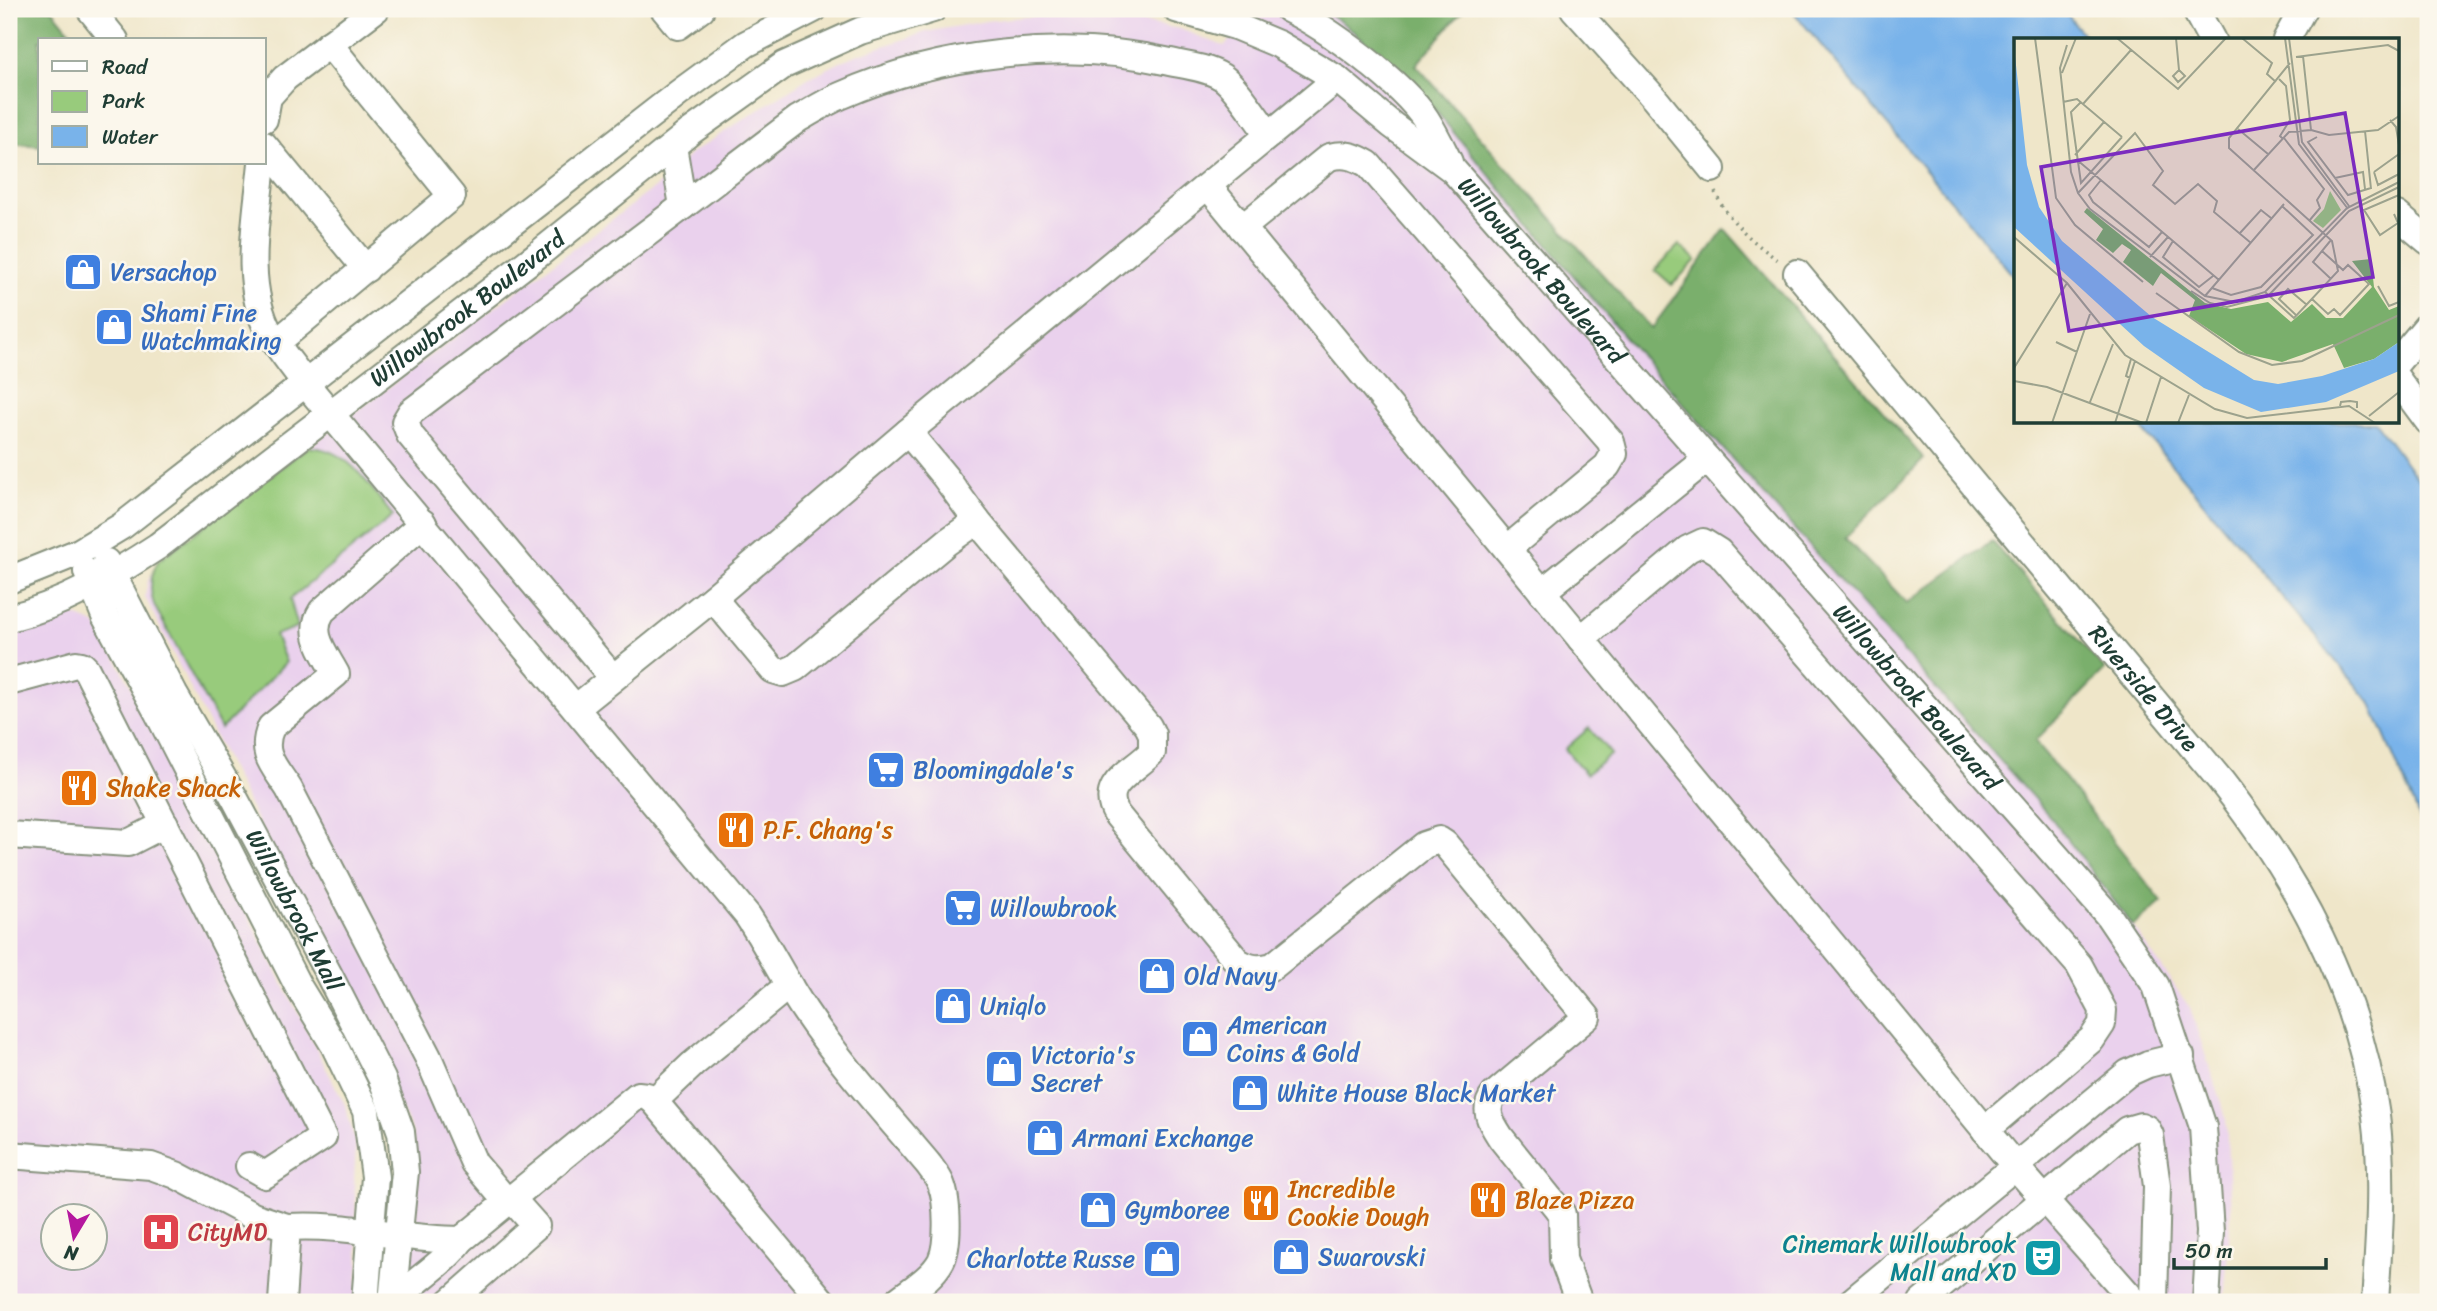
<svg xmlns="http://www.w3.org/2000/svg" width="2437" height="1311" viewBox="0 0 2437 1311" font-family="Sriracha,sans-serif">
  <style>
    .built { fill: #ead1ed; fill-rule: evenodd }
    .green { fill: #98cb7c; stroke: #5c8458; stroke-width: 2 }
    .forest { fill: #7aaf6c; stroke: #4c7650; stroke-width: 2 }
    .water { fill: #79b3ea; stroke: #4c788f; stroke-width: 2 }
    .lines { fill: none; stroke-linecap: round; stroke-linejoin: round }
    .minor-casing { stroke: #87927e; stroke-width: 30 }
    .path { stroke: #87927e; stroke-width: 3.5; stroke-dasharray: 2 5; stroke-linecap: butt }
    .minor { stroke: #fff; stroke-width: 26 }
    .labels { text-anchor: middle; stroke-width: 5; stroke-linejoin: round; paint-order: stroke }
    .street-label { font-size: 24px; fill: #1f3d34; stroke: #fbf7ec }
    .shop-label { font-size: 24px; fill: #366cbe; stroke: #fbf7ec; text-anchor: start }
    .food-label { font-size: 24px; fill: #c56008; stroke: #fbf7ec; text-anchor: start }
    .health-label { font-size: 24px; fill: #be3a42; stroke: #fbf7ec; text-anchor: start }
    .culture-label { font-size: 24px; fill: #0d838f; stroke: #fbf7ec; text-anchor: end }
    .inset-road { fill: none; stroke: #9ca28d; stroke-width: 2 }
    .view { fill: #7b2cbf; fill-opacity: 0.15; stroke: #7b2cbf; stroke-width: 3.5 }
    .inset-edge { fill: none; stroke: #1f3d34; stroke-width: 3.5 }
  </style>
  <rect width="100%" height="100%" fill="#fbf7ec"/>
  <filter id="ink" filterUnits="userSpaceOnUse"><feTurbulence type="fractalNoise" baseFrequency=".0143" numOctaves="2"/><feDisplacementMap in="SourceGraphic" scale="14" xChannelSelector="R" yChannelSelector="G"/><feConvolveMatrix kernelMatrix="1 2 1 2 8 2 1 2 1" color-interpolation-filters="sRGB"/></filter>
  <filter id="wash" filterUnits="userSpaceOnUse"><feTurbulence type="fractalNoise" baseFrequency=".00686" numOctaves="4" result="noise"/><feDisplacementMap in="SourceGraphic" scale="28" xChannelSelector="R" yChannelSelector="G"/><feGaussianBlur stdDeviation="1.57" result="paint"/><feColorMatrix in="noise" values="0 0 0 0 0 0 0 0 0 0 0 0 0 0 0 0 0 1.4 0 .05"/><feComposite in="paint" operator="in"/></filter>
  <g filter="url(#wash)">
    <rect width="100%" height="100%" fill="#efe6c9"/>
    <g class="built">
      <polygon points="1260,9 1322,9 1348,27 1404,73 2052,819 2133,926 2190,1008 2226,1118 2231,1212 2224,1302 405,1302 416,1232 416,1183 418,1171 412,1130 145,597 148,581 158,561 666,179 690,154 808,78 853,56 926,32 986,21 1044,15 1123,19 1180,29 1224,46"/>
      <path d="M69,613L95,624L103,633L345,1105L356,1145L354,1179L359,1264L356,1302H9V631L57,615ZM52,1216H94V1258H52Z"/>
    </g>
    <g class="green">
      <polygon points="1679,245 1696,260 1672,285 1655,270"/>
      <path d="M308,447C350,448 370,488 393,516L290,599L298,627L275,635L286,662L221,729L155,607C149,592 150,576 158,561Z"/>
      <polygon points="1589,728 1611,754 1586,774 1565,749"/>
    </g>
    <g class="forest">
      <polygon points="9,9 52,9 77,40 40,40 40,146 9,143"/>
      <polygon points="1322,9 1464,9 1416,65 1651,329 1725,229 1924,459 1845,538 1907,603 1992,541 2105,670 2035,741 2162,902 2133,926 2052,819 1638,353 1404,73 1348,27"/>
    </g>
    <g class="water">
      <polygon points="1791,9 2063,9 2087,40 2015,40 2015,278"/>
      <polygon points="2136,422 2375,422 2428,493 2428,837 2370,702"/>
    </g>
  </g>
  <g filter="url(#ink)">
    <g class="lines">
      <defs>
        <g id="minor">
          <polyline points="90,9 115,40"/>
          <polyline points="664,9 678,26 701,9"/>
          <path id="s1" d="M1176,9L1235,26L1278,44L1337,79L1392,125L1453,170L2108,915L2156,986L2203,1127L2210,1232L2206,1302"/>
          <path d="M1288,9C1328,28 1402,83 1426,119C1435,133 1442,148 1449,162"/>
          <polyline points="1574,9 1654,98 1712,169"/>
          <polyline points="2195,9 2212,40"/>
          <polyline points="2286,40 2303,9"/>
          <polyline points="264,119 268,97 285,78 376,9"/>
          <polyline points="264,145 366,269"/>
          <polyline points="673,146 683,206"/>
          <path d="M262,163C257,218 242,283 270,334C280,351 294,367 305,383L747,915C768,946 784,980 805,1011C842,1066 887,1115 929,1165C933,1171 939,1178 941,1184C948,1201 949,1245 941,1261C932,1278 911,1290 896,1302"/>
          <polyline points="1208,186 2015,1166 2135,1302"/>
          <polyline points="2397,215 2428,241"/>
          <path d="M1242,228L1329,157C1345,153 1354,156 1368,164L1611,442L1614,454L1607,466L1507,549"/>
          <path id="s2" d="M1797,273L2221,781C2297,878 2359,992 2376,1116C2384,1177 2379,1241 2375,1302"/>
          <polyline points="276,343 452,196 329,44"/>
          <polyline points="2397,362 2428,325"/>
          <polyline points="2397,379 2428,421"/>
          <path d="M908,432L945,477L977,521L1148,726L1152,734V752C1132,773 1098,784 1117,815L1237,961C1250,969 1258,970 1273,966L1424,845L1439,840L1445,844L1587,1017L1494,1095C1482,1110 1492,1124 1501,1138L1562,1214L1563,1259L1579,1302"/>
          <path d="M423,523L322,611C307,634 325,653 336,674L271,727C259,754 275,767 289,789L428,1057L474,1163L508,1203"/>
          <path id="s3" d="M106,562L174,694L234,797L329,975L382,1079L401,1132L405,1172L392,1302"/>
          <polyline points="87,572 105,616 158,713 298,986 334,1045 366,1111 375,1177 365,1302"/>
          <polyline points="9,580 79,552 122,526 679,93 746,44 814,9"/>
          <polyline points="1542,592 1707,459"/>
          <polyline points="713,598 773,670 783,673 795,668 947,542 977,521"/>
          <path id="s4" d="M9,618C63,605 112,576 158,546L536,256L690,132L784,65L860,31L933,9"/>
          <polyline points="1581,639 1688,549 1703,542 1719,552 2079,965 2103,1010 2102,1024 2092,1039 1985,1130"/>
          <path d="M613,678L410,435L405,422L411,412L798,119C812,111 826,102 840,96C937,53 1063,38 1165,61C1183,65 1206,67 1222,77C1236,86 1258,121 1269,135"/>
          <polyline points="9,682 76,664 82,665 86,669 323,1137 265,1175 249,1166"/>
          <polyline points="576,708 713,598 908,432 1337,79"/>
          <polyline points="9,835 128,843 165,824"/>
          <polyline points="654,1101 823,1302"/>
          <polyline points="9,1155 151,1166 176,1175 253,1216 287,1227"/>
          <path d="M282,1302L287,1227C346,1223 402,1240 461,1240L638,1095L647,1096L654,1101L693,1064L789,985"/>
          <path d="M394,1302C415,1279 442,1266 461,1240"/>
          <polyline points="450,1302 536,1226 512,1199"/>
          <polyline points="1851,1302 2128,1073 2148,1064 2181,1056"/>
          <polyline points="1922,1302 2127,1130 2141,1126 2147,1129 2150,1135 2157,1186 2154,1302"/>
        </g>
      </defs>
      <use href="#minor" class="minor-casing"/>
      <path class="path" d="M1715,192C1727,220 1754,243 1778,260"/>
      <use href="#minor" class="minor"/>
    </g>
  </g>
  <defs>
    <symbol id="shop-square" viewBox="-11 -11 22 22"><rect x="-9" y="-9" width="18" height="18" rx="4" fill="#3f7fe0" stroke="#fbf7ec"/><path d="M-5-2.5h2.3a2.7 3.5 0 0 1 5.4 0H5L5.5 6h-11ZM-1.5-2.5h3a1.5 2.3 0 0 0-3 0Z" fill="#fff"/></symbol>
    <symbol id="supermarket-square" viewBox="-11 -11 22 22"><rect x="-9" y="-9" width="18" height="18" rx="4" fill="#3f7fe0" stroke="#fbf7ec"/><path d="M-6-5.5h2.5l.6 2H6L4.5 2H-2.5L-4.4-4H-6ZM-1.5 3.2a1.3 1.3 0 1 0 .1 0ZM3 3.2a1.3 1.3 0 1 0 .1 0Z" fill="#fff"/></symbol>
    <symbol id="restaurant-square" viewBox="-11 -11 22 22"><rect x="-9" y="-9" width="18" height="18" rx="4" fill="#e8710a" stroke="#fbf7ec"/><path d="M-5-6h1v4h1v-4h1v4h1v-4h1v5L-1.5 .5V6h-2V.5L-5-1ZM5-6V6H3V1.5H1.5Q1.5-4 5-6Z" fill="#fff"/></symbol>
    <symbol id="hospital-square" viewBox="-11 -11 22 22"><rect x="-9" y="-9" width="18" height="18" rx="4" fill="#e0444e" stroke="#fbf7ec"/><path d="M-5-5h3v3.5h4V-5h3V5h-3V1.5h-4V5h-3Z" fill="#fff"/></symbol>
    <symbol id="theatre-square" viewBox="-11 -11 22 22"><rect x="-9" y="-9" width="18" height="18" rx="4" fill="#0f9aa8" stroke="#fbf7ec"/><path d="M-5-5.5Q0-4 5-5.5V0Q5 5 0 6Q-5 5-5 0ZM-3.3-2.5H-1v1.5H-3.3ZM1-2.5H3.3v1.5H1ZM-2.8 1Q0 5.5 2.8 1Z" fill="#fff"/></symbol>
  </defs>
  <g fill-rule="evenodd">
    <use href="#shop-square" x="61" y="250" width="44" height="44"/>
    <use href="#shop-square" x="92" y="305" width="44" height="44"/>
    <use href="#supermarket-square" x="864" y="748" width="44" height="44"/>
    <use href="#restaurant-square" x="57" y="766" width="44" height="44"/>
    <use href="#restaurant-square" x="714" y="808" width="44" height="44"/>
    <use href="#supermarket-square" x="941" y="886" width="44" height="44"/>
    <use href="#shop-square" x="1135" y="954" width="44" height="44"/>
    <use href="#shop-square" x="931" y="984" width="44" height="44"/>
    <use href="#shop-square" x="1178" y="1017" width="44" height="44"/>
    <use href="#shop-square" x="982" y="1047" width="44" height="44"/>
    <use href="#shop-square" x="1228" y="1071" width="44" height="44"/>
    <use href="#shop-square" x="1023" y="1116" width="44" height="44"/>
    <use href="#restaurant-square" x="1466" y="1178" width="44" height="44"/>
    <use href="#restaurant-square" x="1239" y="1181" width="44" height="44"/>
    <use href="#shop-square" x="1076" y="1188" width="44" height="44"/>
    <use href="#hospital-square" x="139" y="1210" width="44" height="44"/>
    <use href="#shop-square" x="1269" y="1235" width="44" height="44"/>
    <use href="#theatre-square" x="2021" y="1236" width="44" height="44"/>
    <use href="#shop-square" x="1140" y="1237" width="44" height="44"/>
  </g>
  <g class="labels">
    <g class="street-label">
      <text dy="8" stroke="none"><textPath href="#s1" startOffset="458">Willowbrook Boulevard</textPath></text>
      <text dy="8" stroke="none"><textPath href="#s4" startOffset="556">Willowbrook Boulevard</textPath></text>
      <text dy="8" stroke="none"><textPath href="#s2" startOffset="541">Riverside Drive</textPath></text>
      <text dy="8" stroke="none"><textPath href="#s1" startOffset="1026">Willowbrook Boulevard</textPath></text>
      <text dy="8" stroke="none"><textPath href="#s3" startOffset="396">Willowbrook Mall</textPath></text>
    </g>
    <g class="shop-label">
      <text x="110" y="280">Versachop</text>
      <text x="141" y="321">Shami Fine<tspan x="141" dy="28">Watchmaking</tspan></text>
      <text x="913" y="778">Bloomingdale's</text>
      <text x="990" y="916">Willowbrook</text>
      <text x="1184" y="984">Old Navy</text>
      <text x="980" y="1014">Uniqlo</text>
      <text x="1227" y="1033">American<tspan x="1227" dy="28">Coins &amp; Gold</tspan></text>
      <text x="1031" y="1063">Victoria's<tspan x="1031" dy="28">Secret</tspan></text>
      <text x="1277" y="1101">White House Black Market</text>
      <text x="1072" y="1146">Armani Exchange</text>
      <text x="1125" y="1218">Gymboree</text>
      <text x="1318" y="1265">Swarovski</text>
      <text x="1135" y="1267" text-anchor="end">Charlotte Russe</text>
    </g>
    <g class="food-label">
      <text x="106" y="796">Shake Shack</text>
      <text x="763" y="838">P.F. Chang's</text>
      <text x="1288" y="1197">Incredible<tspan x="1288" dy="28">Cookie Dough</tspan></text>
      <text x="1515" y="1208">Blaze Pizza</text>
    </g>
    <g class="health-label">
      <text x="188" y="1240">CityMD</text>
    </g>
    <g class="culture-label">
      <text x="2016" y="1252">Cinemark Willowbrook<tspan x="2016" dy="28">Mall and XD</tspan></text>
    </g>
  </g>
  <g transform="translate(2014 38)">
    <rect width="385" height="385" fill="#efe6c9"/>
    <path d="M316,153L327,172L309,190L299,183L310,171Z" fill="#98cb7c"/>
    <path d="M73,170L191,265L217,271L254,264L277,284L298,266L312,280H329L358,249L338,223L357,221L360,249L375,272L385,268V304L360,321L330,330L319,306L268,324L232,316L175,278L181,262L147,235L139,248L109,224L117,212L108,206L99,215L82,202L89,191L70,174Z" fill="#7aaf6c"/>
    <path d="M0,9L13,127L25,169L48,203L138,279L240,342L264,346L308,338L360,321L385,304V333L312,364L247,374L190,350L130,308L0,189Z" fill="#79b3ea"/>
    <path class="inset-road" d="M21,0L42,160L61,187L129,244M103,0L164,51L212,0M162,0L165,32L171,38L164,44L159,38L165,32M228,0L258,25L253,36L262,44M271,0L285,106L334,171M275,0L288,104L335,168M53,7L46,30L57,134L64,155L76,171L191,258L221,264L251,254L333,170L385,144M282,19L374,7L385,13M48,35L62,0M265,41L272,48L276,82L266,98L269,101M49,64L63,61L108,99M67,64L57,74L67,145L108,99M69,66L117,12M376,82L382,89L385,107M224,91L254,116M297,92L315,97L364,92L385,78M351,93L357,151M303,99L294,104L334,157L357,150M270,100L310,151L303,162L306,170L295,183M61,117L90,84M62,121L205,242M239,133L275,94L297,92L289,18M360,134L364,147L385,136M360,134L385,116M321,140L349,134L351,151M87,142L75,157L79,164L135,209L148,194M64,155L121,95L149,133L139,147L161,166L184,146L203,163L200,174L237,205M380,176L384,185L366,197L350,172L385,157M226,195L247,172L257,180M0,199L53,245L111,317L201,371L233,380L335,368L361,385M159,203L149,219L185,249L199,238M136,219L154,199M317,241L299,224L317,202M364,248L375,268L385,264M198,250L217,257L247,249L299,197L268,168M177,253L196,265L213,269L254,258L335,173L385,149M251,254L280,280L324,233L318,203L215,110V100L276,25M142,255L225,314L258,327L288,323L385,277M191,258L270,166M298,261L314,276L320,271L326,277L355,246L334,227L329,232L308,213M283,278L265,261L274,251L293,267M42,304L63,314M0,330L53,245M116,340L112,338L117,321M0,343L33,349L129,385M76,364L99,306M326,368L327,364L336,363L343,364V370M355,378L385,354M38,385L76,276M101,385L121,323M132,385L147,339M164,385L175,357"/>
    <path class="view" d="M331,75L359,239L55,293L27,129Z"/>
    <rect width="385" height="385" class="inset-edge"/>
  </g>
  <rect width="2437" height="1311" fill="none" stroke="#fbf7ec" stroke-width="35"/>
  <rect x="38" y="38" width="228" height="126" fill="#fbf7ec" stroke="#a3ada2" stroke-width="2"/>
  <rect x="52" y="61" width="35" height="10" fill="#ffffff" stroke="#a3ada2" stroke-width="2"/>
  <text x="102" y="74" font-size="21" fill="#1f3d34">Road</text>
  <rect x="52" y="91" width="35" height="21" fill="#98cb7c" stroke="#a3ada2" stroke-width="2"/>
  <text x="102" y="108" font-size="21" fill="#1f3d34">Park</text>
  <rect x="52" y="126" width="35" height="21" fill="#79b3ea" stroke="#a3ada2" stroke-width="2"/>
  <text x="102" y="144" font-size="21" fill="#1f3d34">Water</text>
  <g transform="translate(74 1237) rotate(190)"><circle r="33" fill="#fbf7ec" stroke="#a3ada2" stroke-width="2"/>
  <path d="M0-5L12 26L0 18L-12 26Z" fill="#b5179e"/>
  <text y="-10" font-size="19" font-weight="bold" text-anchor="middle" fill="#1f3d34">N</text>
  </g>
  <path d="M2174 1258v10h152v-10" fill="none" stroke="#1f3d34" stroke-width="3.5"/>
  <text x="2185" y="1258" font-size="21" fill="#1f3d34" stroke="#fbf7ec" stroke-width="5" paint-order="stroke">50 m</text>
</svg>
